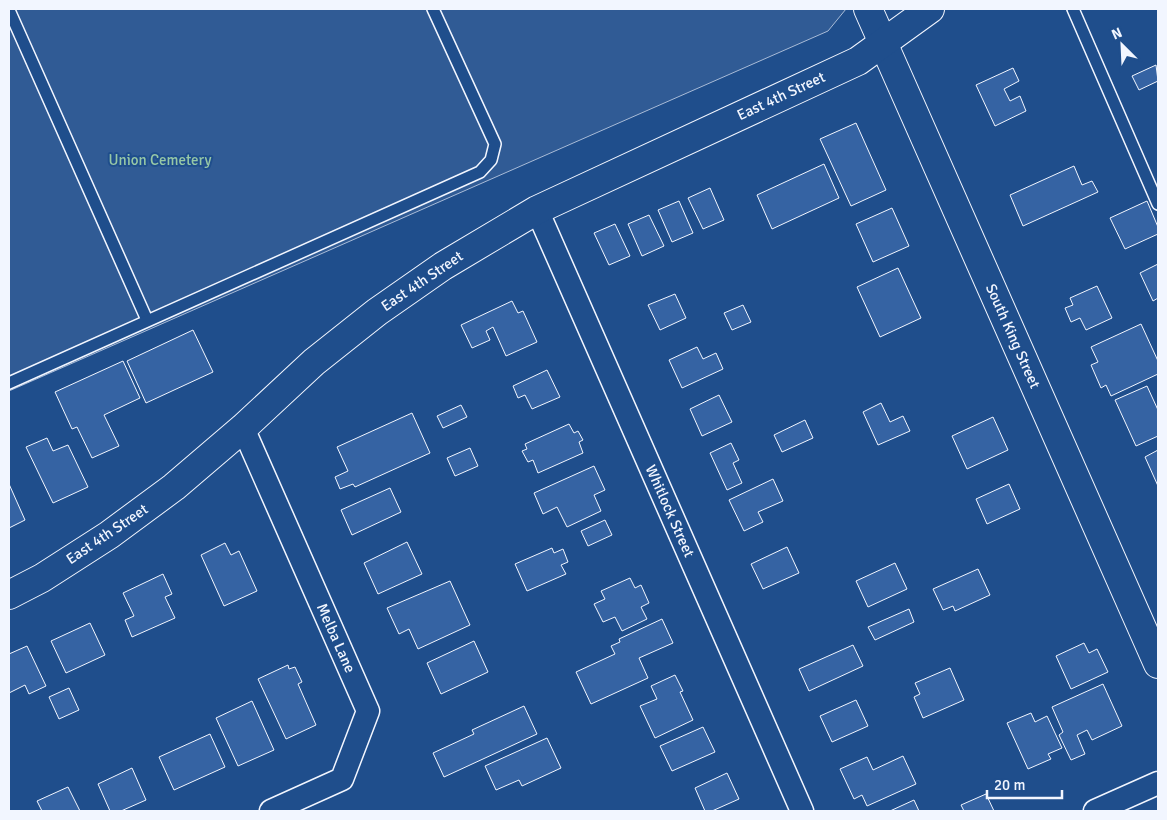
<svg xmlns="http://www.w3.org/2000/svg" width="1167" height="820" viewBox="0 0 1167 820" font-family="Signika,sans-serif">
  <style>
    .built { fill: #305b95; stroke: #a8bbd7 }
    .building { fill: #3563a3; stroke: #f2f6ff }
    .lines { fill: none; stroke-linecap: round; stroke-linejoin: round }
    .lane-casing { stroke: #f2f6ff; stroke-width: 14 }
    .street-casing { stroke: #f2f6ff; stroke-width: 25 }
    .secondary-casing { stroke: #f2f6ff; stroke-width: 30 }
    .lane { stroke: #1f4e8c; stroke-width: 11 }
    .street { stroke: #1f4e8c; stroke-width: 22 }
    .secondary { stroke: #1f4e8c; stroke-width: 28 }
    .labels { text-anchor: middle; stroke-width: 4; stroke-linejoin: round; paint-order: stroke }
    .street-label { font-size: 15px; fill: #f2f6ff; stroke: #1f4e8c }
    .park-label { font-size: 15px; fill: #97c8a6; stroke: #1f4e8c }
  </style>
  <rect width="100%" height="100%" fill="#1f4e8c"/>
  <polygon class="built" points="9,9 846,9 828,31 9,391"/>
  <g class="building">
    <polygon points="1156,65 1158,81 1139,90 1132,76"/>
    <polygon points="1013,68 1019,81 1004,89 1010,101 1020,96 1026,111 995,126 976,85"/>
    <polygon points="856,123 886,190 851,206 820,139"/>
    <polygon points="824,164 839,198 772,229 757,195"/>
    <polygon points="1074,166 1082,185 1092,181 1098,192 1023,226 1010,195"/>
    <polygon points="710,188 724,220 703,229 688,198"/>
    <polygon points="679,201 693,233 672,242 658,210"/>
    <polygon points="1147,201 1158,227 1158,234 1125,249 1110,218"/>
    <polygon points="892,208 909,246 873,262 856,224"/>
    <polygon points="649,215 664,246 642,256 628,224"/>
    <polygon points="615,224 630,256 609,265 594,233"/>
    <polygon points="1158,264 1158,298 1153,301 1140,273"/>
    <polygon points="898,268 921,318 880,337 857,287"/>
    <polygon points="1097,286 1112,318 1086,330 1080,318 1071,322 1065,308 1073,305 1070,298"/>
    <polygon points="675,294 686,318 660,330 648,305"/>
    <polygon points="512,301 518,313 523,311 537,342 506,356 493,327 486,331 490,340 472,348 461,325"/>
    <polygon points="743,305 751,322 732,330 724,313"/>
    <polygon points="1141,324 1158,361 1158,374 1111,396 1106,385 1101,388 1091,365 1098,362 1091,347"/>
    <polygon points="193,330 213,372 146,403 127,361"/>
    <polygon points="697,347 703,359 716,353 723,369 682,388 669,360"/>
    <polygon points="123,361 140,398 104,415 119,446 92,458 77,427 72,429 55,392"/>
    <polygon points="547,370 560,397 532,409 525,395 518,398 513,386"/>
    <polygon points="1147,386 1158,410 1158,436 1136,446 1115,400"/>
    <polygon points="719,395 732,422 702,436 690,409"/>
    <polygon points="881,403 890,422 903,416 910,431 878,445 863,412"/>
    <polygon points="461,405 467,417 443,428 437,416"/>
    <polygon points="412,413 430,453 355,487 353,484 340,489 335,477 348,471 337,447"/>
    <polygon points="993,417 1008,450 967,469 952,436"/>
    <polygon points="805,420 813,438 782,452 774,435"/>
    <polygon points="569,424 574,433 578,431 583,440 579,442 583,453 538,473 533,460 528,462 522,451 527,449 525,444"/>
    <polygon points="47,438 53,451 68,445 88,487 53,503 26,447"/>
    <polygon points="731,443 739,460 733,463 742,483 727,490 710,453"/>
    <polygon points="470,448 478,466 455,476 447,458"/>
    <polygon points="1158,450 1158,486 1145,457"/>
    <polygon points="594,466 605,490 594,495 601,511 567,527 557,507 543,514 534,493"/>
    <polygon points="773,479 783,501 758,512 763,522 744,531 729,500"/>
    <polygon points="9,484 25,520 9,528"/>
    <polygon points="1009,484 1020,509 987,524 976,499"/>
    <polygon points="390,488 401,512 352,535 341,510"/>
    <polygon points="605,520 612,535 588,546 581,531"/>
    <polygon points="407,542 422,574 378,594 364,563"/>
    <polygon points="225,543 231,555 239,551 257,591 224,606 201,555"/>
    <polygon points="787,547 799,573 763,589 751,564"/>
    <polygon points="552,548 554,553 563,549 568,562 561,565 566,574 527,591 515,564"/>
    <polygon points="895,563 907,589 868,607 856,581"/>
    <polygon points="978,569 990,595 955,611 953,606 943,610 933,589"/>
    <polygon points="163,574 172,594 165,597 175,618 132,637 125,620 134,616 123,593"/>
    <polygon points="630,578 635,588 641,585 649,603 641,607 647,619 622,631 615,617 603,622 594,604 605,599 601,591"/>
    <polygon points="450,581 470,625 418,649 409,629 399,634 387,608"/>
    <polygon points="909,609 914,622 875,640 868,627"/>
    <polygon points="662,619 673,643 639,658 648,678 591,704 576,672 615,654 611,646 620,642 619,639"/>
    <polygon points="90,623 105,655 66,673 51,641"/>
    <polygon points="474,641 488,672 441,694 427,663"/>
    <polygon points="1084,643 1089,653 1097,649 1108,672 1071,689 1056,656"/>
    <polygon points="853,645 863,666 809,691 799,669"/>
    <polygon points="27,646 46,686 29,694 25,685 9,693 9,654"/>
    <polygon points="288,665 289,669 295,667 302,682 298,684 316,725 286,739 258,679"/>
    <polygon points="950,668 964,700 923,718 914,697 920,694 915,683"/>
    <polygon points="675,675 683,691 680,692 693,720 655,738 640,706 657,699 651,686"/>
    <polygon points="1103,684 1122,726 1092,740 1087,730 1077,735 1085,754 1071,760 1059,735 1063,732 1052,707"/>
    <polygon points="69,688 79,710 59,719 49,697"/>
    <polygon points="856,700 868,726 832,742 820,716"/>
    <polygon points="252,701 274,750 238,766 216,718"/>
    <polygon points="524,706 537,734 444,777 433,753 474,734 472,730"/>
    <polygon points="1031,713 1035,722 1047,716 1062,748 1048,754 1051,759 1028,769 1007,723"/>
    <polygon points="703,727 715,752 672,771 660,746"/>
    <polygon points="210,734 225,767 174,790 159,757"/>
    <polygon points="547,738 561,768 522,786 519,780 496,790 485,766"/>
    <polygon points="903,756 916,784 867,806 862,795 854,799 840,769 867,757 873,770"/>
    <polygon points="132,768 146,800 121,811 110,811 98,784"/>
    <polygon points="727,773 739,799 712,811 705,811 695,788"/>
    <polygon points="68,787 80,811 42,811 37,801"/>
    <polygon points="986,794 994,811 964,811 961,805"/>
    <polygon points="914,800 919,811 890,811"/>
  </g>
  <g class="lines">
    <defs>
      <g id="lane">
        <polyline points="1073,9 1158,204"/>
        <polyline points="9,10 147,320"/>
        <polyline points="9,383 480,172 491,160 495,144 433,9"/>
      </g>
      <g id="street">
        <polyline points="537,210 802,811"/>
        <polyline points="243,428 368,711 342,779 271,811"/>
        <polyline points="1095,811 1158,783"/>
      </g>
      <g id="secondary">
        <polyline points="868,9 1158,664"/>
        <polyline points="9,595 42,578 109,535 174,487 243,428 314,362 377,312 443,266 537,210 858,61 930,9"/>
      </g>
    </defs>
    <use href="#lane" class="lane-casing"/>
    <use href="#street" class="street-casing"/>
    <use href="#secondary" class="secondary-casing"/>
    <use href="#lane" class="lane"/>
    <use href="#street" class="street"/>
    <use href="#secondary" class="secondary"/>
  </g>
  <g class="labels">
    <g class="street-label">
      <text transform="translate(781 96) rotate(-25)" y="5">East 4th Street</text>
      <text transform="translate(422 281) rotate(-34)" y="5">East 4th Street</text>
      <text transform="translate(1013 336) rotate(66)" y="5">South King Street</text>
      <text transform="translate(670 511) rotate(66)" y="5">Whitlock Street</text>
      <text transform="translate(107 534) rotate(-34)" y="5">East 4th Street</text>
      <text transform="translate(336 638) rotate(66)" y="5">Melba Lane</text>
    </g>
    <g class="park-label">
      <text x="160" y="165">Union Cemetery</text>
    </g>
  </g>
  <rect width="1167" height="820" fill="none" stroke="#f2f6ff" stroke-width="20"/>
  <g transform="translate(1122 45) rotate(336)" stroke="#1f4e8c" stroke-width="4" paint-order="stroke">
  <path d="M0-4L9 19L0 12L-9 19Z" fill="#f2f6ff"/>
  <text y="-8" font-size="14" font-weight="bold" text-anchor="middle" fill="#f2f6ff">N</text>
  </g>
  <path d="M987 790v8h75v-8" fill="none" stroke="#f2f6ff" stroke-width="2.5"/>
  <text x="994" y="790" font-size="15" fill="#f2f6ff" stroke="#1f4e8c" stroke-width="4" paint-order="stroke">20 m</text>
</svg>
